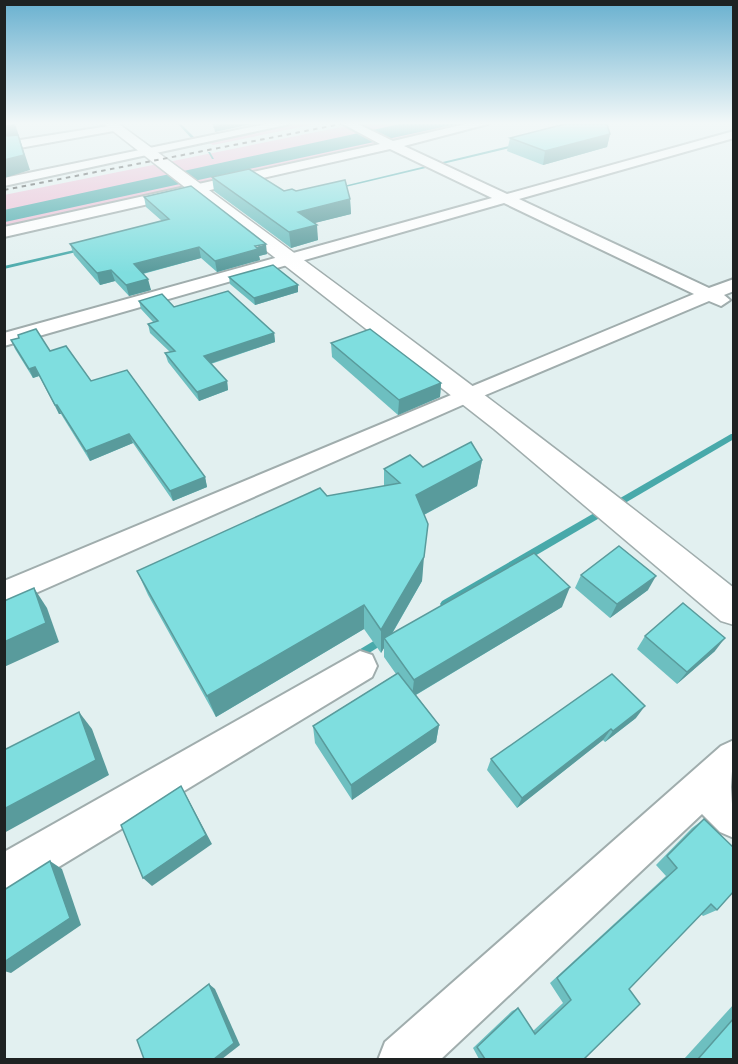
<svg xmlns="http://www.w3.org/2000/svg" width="738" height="1064" viewBox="0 0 738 1064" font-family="'PT Sans Narrow',sans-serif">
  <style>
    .green { fill: #ecbfd6 }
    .water { fill: #48a9aa }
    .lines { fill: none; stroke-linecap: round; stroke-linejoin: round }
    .stream { fill: #48a9aa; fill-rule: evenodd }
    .minor-casing { stroke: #a0adad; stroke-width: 4 }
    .tertiary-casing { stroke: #a0adad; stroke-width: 3 }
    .minor { fill: #fff; fill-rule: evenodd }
    .tertiary { fill: #fff; fill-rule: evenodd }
    .rail { stroke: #3b4141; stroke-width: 2; stroke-dasharray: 4.5 4.5; stroke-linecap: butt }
    .wall { fill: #6dbfc0 }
    .shaded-wall { fill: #599b9c }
    .building { fill: #7fdedf; stroke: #599b9c; stroke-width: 1.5 }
  </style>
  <rect width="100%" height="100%" fill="#e2f0f0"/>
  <g class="green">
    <polygon points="294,124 315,124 213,145 205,141"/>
    <polygon points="356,124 483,124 5,232 4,195"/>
  </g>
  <polygon class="water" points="400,124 457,124 5,222 4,210"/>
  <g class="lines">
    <g class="stream">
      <polygon points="181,124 195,138 195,140 193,140 178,124"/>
      <polygon points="517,144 518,146 337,189 335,188"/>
      <polygon points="208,152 210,152 214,159 212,159"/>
      <polygon points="83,248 85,249 85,250 4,269 4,266"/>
      <polygon points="731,434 734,434 734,439 448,607 445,608 442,607 440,604 442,601"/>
      <polygon points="382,636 385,637 387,640 385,643 358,660 355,661 352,660 350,657 352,654"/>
    </g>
    <defs>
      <g id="minor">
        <polygon points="266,124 290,124 4,186 4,178"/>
        <polygon points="343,124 358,124 393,141 465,124 488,124 404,146 507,194 734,131 734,138 519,199 709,288 734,279 734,291 724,295 730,300 721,306 709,301 476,399 4,607 4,581 694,294 504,203 4,346 4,333 492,198 390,149 4,237 4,227 380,144"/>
        <polygon points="115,125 119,126 119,130 14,149 8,145 14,141"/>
        <polygon points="360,651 372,655 377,666 372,677 19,891 4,897 4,852"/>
        <polygon points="734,740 731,787 734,838 720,832 702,814 440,1060 378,1060 385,1042 721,746"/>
      </g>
      <path id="tertiary" d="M104,124H119C326,276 533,428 734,588V625L721,621L494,429Z"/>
    </defs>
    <use href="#minor" class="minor-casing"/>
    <use href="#tertiary" class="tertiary-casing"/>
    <use href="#minor" class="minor"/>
    <use href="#tertiary" class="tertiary"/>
    <polyline class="rail" points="4,190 341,124"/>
  </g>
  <g class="wall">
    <polygon points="610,134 607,147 543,165 507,151 510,138"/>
    <polygon points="212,177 284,191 296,191 350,199 351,214 314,223 318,240 291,248 214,191"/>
    <polygon points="144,197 267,254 259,256 260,260 217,272 201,258 143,274 151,290 129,296 115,281 100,285 74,255 70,244 162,221 146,207"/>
    <polygon points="229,277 298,292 255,305 230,284"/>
    <polygon points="139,301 174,307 274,333 275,342 211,364 227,381 228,390 199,401 168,362 165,353 170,352 150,333 148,324 153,322 141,309"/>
    <polygon points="11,340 50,351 91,381 205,477 207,487 173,501 133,443 90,461 61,414 59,414 39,376 33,378 15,349"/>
    <polygon points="331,343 441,383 440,397 398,415 332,357"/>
    <polygon points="482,460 477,486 424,515 422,581 392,634 562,607 416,695 439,725 436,742 352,800 315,743 313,726 396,674 384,657 384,648 381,653 364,629 216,717 148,595 137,571 327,496 384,486 384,469 423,467"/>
    <polygon points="581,575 648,590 610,618 575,588"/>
    <polygon points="645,636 715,651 677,684 637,649"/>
    <polygon points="636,718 605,742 603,740 517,808 487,770 491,759"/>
    <polygon points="704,819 717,910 703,916 701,914 629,989 584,1059 479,1059 473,1048 512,1011 518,1008 533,1031 563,1003 550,983 666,876 656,865 692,828"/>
    <polygon points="734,1004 734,1059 684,1059"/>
  </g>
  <g class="shaded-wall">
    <polygon points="15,124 30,170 4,178 4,127 7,125"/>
    <polygon points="227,124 252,124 215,132 214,127"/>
    <polygon points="610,134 607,147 543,165 545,151"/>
    <polygon points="350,199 351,214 299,227 298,212"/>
    <polygon points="317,225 318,240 291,248 289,232"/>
    <polygon points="266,244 267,254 259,256 260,260 217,272 215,261"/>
    <polygon points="199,247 201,258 137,275 134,264"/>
    <polygon points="111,270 115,281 100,285 97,273"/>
    <polygon points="148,279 151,290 129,296 126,285"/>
    <polygon points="298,285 298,292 255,305 254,298"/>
    <polygon points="274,333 275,342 206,365 204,356"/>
    <polygon points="35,367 39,376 33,378 29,369"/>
    <polygon points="227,381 228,390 199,401 197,392"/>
    <polygon points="441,383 440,397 398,415 399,400"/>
    <polygon points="55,405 57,405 61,414 59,414"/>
    <polygon points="129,434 133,443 90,461 86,451"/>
    <polygon points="482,460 477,486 414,520 416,495"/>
    <polygon points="205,477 207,487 173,501 170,491"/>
    <polygon points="424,557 422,581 387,642 384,638 384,648 381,653 381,630"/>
    <polygon points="656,576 648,590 610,618 617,604"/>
    <polygon points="570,587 562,607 412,697 414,680"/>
    <polygon points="34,588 47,608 59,642 4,667 4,642"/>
    <polygon points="364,605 364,629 216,717 207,696"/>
    <polygon points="725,638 715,651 677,684 687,672"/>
    <polygon points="645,706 636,718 605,742 613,731"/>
    <polygon points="79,712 92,729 109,775 4,833 4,809"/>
    <polygon points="439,725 436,742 352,800 351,785"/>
    <polygon points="611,729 603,740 517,808 522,798"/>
    <polygon points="181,786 187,797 212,844 152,886 143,878"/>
    <polygon points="50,861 62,869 81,925 11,973 4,971 4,962"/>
    <polygon points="209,984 215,989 240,1045 222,1059 214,1059"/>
  </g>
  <g class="building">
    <polygon points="214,124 227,124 214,127"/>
    <polygon points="565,124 607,124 610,134 545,151 510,138"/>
    <polygon points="4,134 7,136 18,135 24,155 4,160"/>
    <polygon points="249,169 284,191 292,189 296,191 345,180 350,199 298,212 317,225 289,232 212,177"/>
    <polygon points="191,186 266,244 255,246 258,249 215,261 199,247 134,264 148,279 126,285 111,270 97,273 70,244 169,219 144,197"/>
    <polygon points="273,265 298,285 254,298 229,277"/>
    <polygon points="228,291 274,333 204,356 227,381 197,392 165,353 175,351 148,324 158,321 139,301 162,294 174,307"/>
    <polygon points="36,329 50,351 66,346 91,381 127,370 205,477 170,491 129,434 86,451 57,405 55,405 35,367 29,369 11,340 19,338 18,335"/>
    <polygon points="370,329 441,383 399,400 331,343"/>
    <polygon points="471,442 482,460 416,495 428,524 424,557 381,630 364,605 207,696 137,571 320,488 327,496 400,483 384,469 410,455 423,467"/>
    <polygon points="619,546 656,576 617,604 581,575"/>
    <polygon points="534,553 570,587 414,680 384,638"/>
    <polygon points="34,588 46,623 4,642 4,601"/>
    <polygon points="683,603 725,638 687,672 645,636"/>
    <polygon points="398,673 439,725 351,785 313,726"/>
    <polygon points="612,674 645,706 613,731 611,729 522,798 491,759"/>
    <polygon points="79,712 96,760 4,809 4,750"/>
    <polygon points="181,786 206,835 143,878 121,825"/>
    <polygon points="704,819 734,848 734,891 717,910 711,904 629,989 640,1004 584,1059 485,1059 477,1047 518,1008 535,1034 571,1000 557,978 677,868 667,856"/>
    <polygon points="50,861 70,918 4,962 4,890"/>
    <polygon points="209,984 234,1043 214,1059 144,1059 137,1040"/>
    <polygon points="734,1018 734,1059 698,1059"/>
  </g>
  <linearGradient id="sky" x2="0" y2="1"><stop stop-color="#68b0cf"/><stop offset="0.45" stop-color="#f2f8f8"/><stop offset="1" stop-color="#f2f8f8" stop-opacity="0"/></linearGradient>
  <rect width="738" height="273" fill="url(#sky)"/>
  <rect width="738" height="1064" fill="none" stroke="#1e2222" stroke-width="12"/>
</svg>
